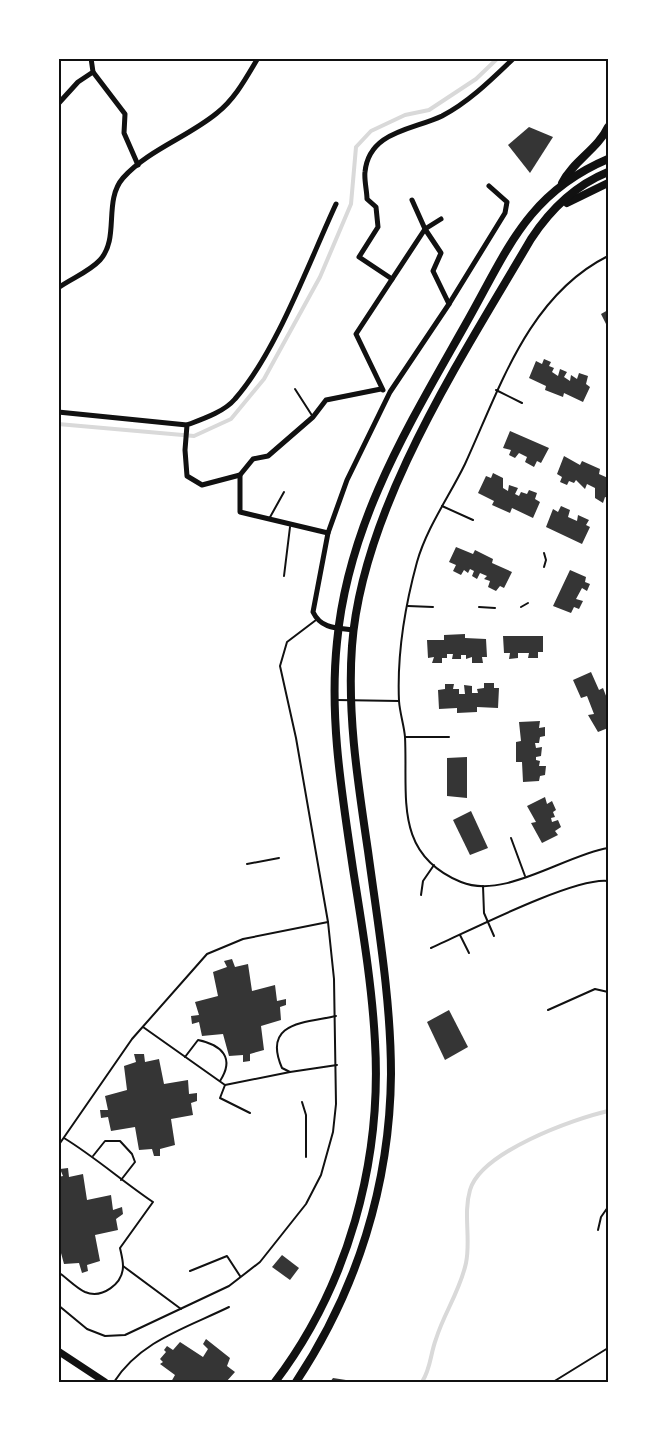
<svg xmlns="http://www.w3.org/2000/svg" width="667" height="1441" viewBox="0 0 667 1441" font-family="'Noto Sans',sans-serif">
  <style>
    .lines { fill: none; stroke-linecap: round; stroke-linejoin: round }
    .stream { stroke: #d9d9d9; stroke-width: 4 }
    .building { fill: #353535 }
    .service { stroke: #111; stroke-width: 2 }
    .minor { stroke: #111; stroke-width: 5 }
    .tertiary { stroke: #111; stroke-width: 7 }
    .secondary { stroke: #111; stroke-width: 8 }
    .neatline { fill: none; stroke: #111; stroke-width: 2 }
  </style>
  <rect width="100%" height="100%" fill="#fff"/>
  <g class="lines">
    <g class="stream">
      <polyline points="58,424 194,436 231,419 264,379 320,277 351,204 356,147 371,131 405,115 429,110 476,79 498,58"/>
      <path d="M422,1382C431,1368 430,1355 436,1339C444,1313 460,1291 466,1263C471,1240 463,1214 470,1190C481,1152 573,1119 608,1111"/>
    </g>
  </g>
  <g class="building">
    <polygon points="529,127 553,137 530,173 508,145"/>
    <polygon points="608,310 608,328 601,314"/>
    <polygon points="544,359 551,362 549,366 554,368 552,372 558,376 560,369 567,372 564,377 570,381 571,375 577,379 579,373 588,376 586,384 590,387 583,402 564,393 563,397 545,390 546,386 529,378 536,361 542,364"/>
    <polygon points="510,431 549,448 541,463 537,461 534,467 525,462 527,457 519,453 515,458 509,455 511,450 503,448"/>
    <polygon points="564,456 580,465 582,461 600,469 599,474 608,478 608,498 605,497 603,503 595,498 595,488 587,484 585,489 576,480 574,483 569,481 567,485 560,482 562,477 557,474"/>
    <polygon points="493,473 503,478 503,488 508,491 509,485 518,488 515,494 519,496 521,492 527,494 529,490 537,493 535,499 540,502 533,518 512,508 510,513 492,505 494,501 478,493 486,476 491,478"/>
    <polygon points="561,506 570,510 568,517 577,521 578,515 589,520 586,525 590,527 582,544 546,527 553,509 558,512"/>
    <polygon points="456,547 473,554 475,550 493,559 492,563 512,572 504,588 500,586 496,591 488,587 490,581 484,579 487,576 480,573 477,579 472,576 474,571 470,569 468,573 464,570 461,575 453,571 456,565 449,562"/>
    <polygon points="570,570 586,577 585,582 590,584 587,591 582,588 576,599 583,601 579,609 574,607 571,613 553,606"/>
    <polygon points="465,634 465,638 486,639 487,657 482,657 483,663 472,663 472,657 466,659 466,655 461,655 461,659 452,659 453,654 447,654 447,658 442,658 442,663 432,663 434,657 428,658 427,640 444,640 444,635"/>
    <polygon points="503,636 543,636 543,652 538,652 538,658 528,658 529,653 518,653 518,658 509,659 510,653 504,653"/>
    <polygon points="591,672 599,690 603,688 608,701 608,728 598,732 588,715 594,714 587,696 581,698 573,680"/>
    <polygon points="484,683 494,683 494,688 499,688 498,708 477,707 477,712 457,713 457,708 439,709 438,690 445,689 445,684 454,684 453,689 459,689 459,694 465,694 464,685 472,686 472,693 478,693 477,689 484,688"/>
    <polygon points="540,721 539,728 545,727 545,736 540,737 539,743 535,743 536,748 542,747 541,756 536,757 536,760 540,761 539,766 546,766 545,775 540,776 539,781 523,782 522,762 516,762 516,742 521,741 519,722"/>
    <polygon points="467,757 467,798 447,796 447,758"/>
    <polygon points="545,797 547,804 552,801 556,810 553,812 555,817 551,818 552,822 558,820 561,827 555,831 558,835 542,843 531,823 536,822 527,806"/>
    <polygon points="471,811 488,848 470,855 453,820"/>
    <polygon points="232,959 235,967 248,964 252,991 275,985 277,1001 286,999 286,1005 280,1007 281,1020 261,1026 264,1050 250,1054 250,1061 243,1062 243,1055 229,1056 223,1034 202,1036 199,1022 192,1024 191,1016 199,1015 195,1002 218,996 213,972 227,967 224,961"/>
    <polygon points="449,1010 468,1047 445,1060 427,1022"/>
    <polygon points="134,1054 144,1054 145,1062 159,1059 164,1084 188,1080 189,1094 197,1093 197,1101 191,1103 193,1115 171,1119 175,1145 160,1149 160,1156 154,1156 152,1149 139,1150 135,1127 111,1131 108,1117 101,1118 100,1110 108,1110 105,1096 127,1090 124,1066 136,1062"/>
    <polygon points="68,1168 69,1177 83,1174 87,1200 111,1195 113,1210 122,1207 123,1214 116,1219 118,1230 95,1235 100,1261 87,1265 88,1271 82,1273 79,1263 64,1264 58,1242 58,1177 63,1176 60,1169"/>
    <polygon points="282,1255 299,1268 290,1280 272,1267"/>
    <polygon points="206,1339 230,1358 227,1366 235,1372 226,1382 217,1380 216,1382 171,1382 175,1375 160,1364 163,1362 160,1359 166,1352 164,1350 167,1346 173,1350 180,1342 203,1357 208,1349 203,1344"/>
    <polygon points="333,1378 346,1380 344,1382 330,1382"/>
  </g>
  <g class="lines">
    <g class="service">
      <path d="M608,256C528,296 500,388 465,464C449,497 427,527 417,562C405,606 397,656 399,701C400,714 404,725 405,737C408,796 393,854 461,882C504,900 565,855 608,848"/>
      <polyline points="295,389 313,417"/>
      <polyline points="496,390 522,403"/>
      <polyline points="442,506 473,520"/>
      <polyline points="269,519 284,492"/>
      <polyline points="544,567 546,560 544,553"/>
      <polyline points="284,576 290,527"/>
      <polyline points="408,606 433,607"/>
      <polyline points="479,607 495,608"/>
      <polyline points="521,607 528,603"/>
      <polyline points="337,700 399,701"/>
      <polyline points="405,737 449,737"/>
      <polyline points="511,838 525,876"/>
      <polyline points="247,864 279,858"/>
      <polyline points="483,886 484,913 494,936"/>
      <polyline points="421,895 423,881 434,865"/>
      <polyline points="460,935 469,953"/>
      <path d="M431,948C467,932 574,877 608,881"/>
      <polyline points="548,1010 595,989 608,992"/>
      <path d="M336,1016C304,1023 262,1022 282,1068L290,1072L337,1065"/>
      <polyline points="143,1027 225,1085 290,1072"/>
      <path d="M185,1057L198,1040C222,1045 235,1058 220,1081"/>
      <polyline points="225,1085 220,1098 250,1113"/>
      <polyline points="302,1102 306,1115 306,1157"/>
      <polyline points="58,1146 132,1039 207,954 243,939 328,922"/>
      <polyline points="93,1156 105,1141 120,1141 132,1154 135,1162 121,1180"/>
      <polyline points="598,1230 601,1217 608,1207"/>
      <polyline points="123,1266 181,1309"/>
      <polyline points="190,1271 227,1256 240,1276"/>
      <path d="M58,1272C67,1278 76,1288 85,1292C102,1299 123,1284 123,1266C123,1260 121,1253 120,1248L153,1202C122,1181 95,1157 64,1138"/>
      <polyline points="58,1305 87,1329 105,1336 125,1335 229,1286 260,1262 306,1204 321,1175 333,1132 336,1104 334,979 328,922 296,738 280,666 287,642 316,620"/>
      <path d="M114,1382C140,1341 186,1328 229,1307"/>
      <polyline points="553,1382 608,1348"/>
    </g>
    <g class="minor">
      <polyline points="93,72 125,114 124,133 138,165"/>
      <polyline points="58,104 78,82 93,72 91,58"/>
      <polyline points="412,200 425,229 441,219"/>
      <path d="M392,279L359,257L378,227L376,207L367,199C367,191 364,180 365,172C369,131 413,130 442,116C469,102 492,79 514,58"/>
      <path d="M58,288C72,278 89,272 100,260C120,238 103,201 123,178C148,150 188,137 217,113C235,99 246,78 258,58"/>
      <polyline points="383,390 356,334 425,229 441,253 433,271 449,304"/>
      <polyline points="58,412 187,425"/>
      <path d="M240,475L202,485L187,476L185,450L187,425C203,419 224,412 235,399C276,353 309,262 336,204"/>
      <polyline points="328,533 240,512 240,475 253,459 268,456 313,417 326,400 381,389"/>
      <path d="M354,630C337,628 321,629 313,612L328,533L347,480L390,392L449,304L505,213L507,202L489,186"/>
    </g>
    <polyline class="tertiary" points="58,1351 105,1382"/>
    <g class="secondary">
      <path d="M562,183C573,161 598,149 608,127"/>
      <polyline points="567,203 608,183"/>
      <path d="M275,1382C348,1286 382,1162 375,1042C372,984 362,926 353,869C342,794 329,718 337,642C348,524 407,428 464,327C506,254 525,194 608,159"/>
      <path d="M296,1382C357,1290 390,1185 391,1074C391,1000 378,925 368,851C358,783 347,715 352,646C362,508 462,357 531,239C550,210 576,185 608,172"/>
    </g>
  </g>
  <rect width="667" height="1441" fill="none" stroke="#ffffff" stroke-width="120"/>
  <rect x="60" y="60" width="547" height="1321" class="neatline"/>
</svg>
